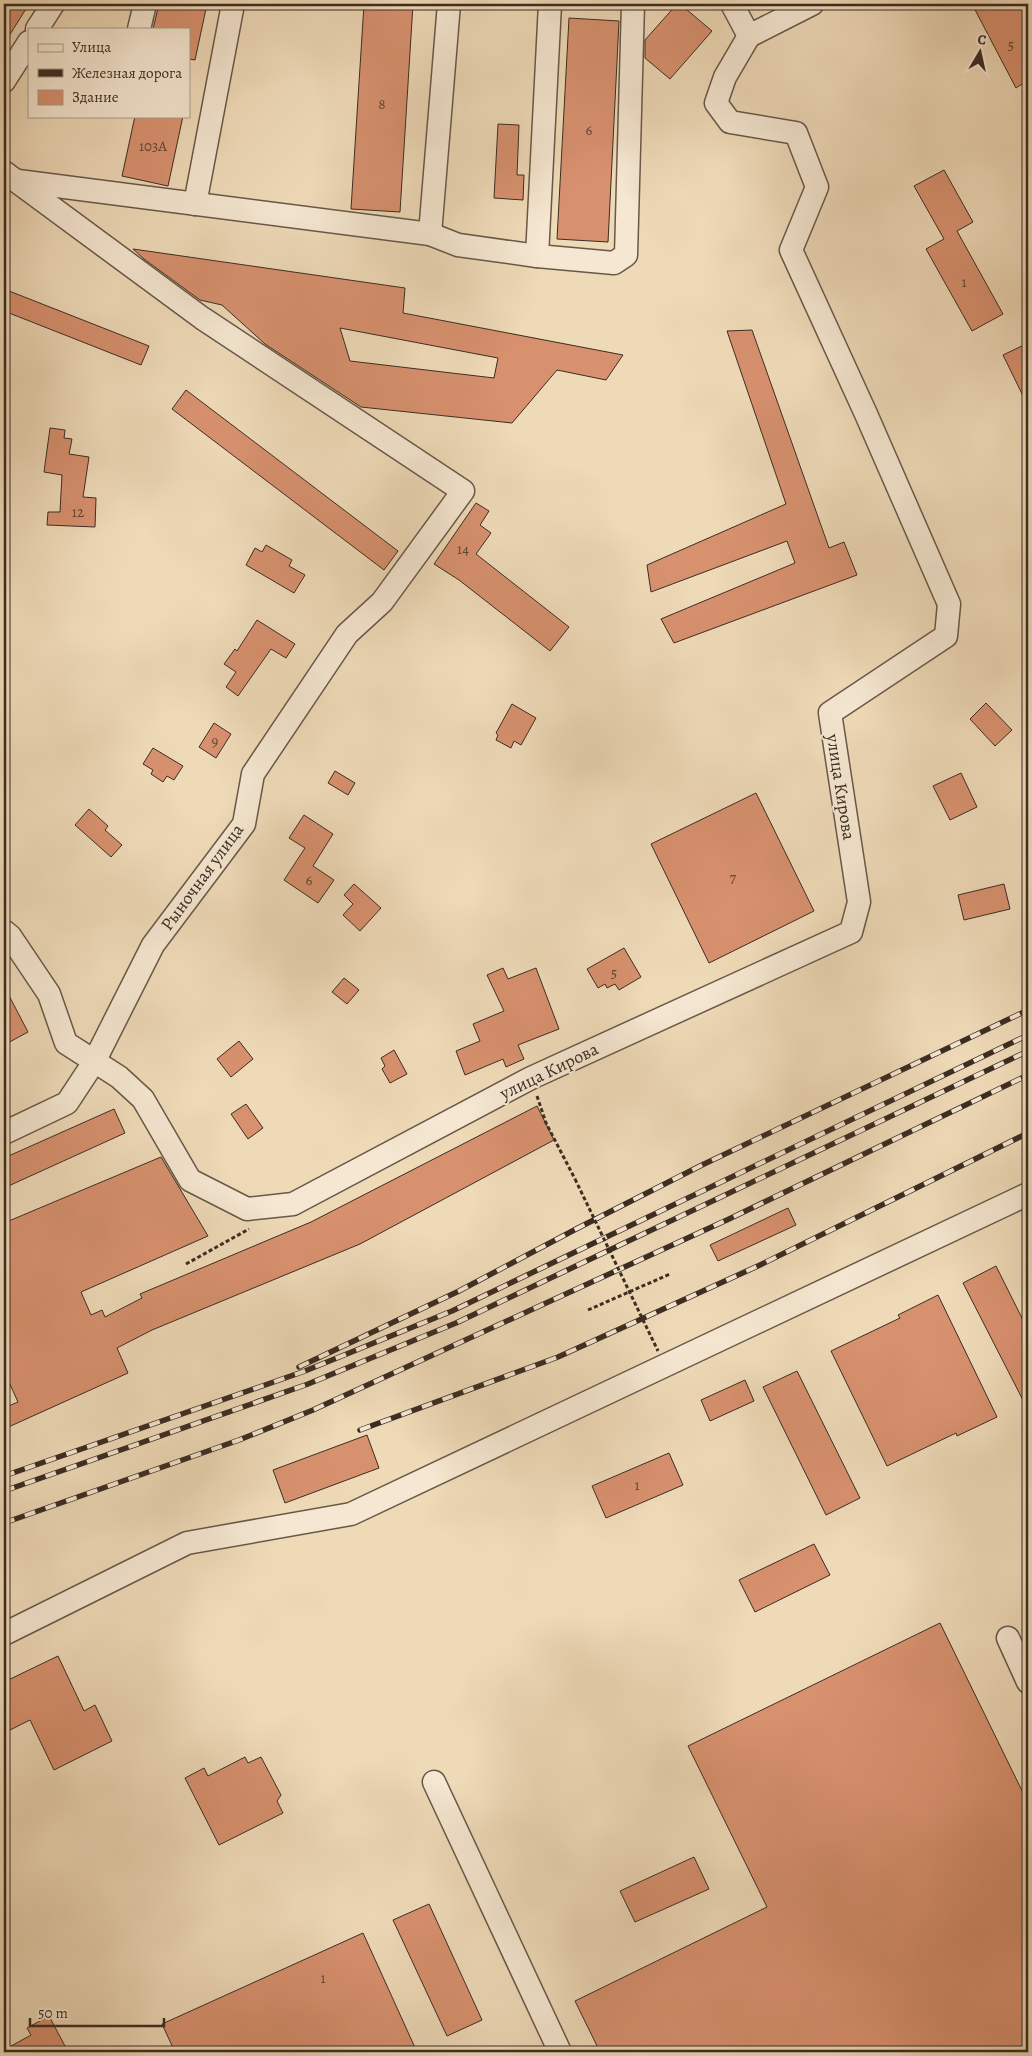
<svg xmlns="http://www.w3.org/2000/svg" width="1032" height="2056" viewBox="0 0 1032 2056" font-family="Alegreya,serif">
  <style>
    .building { fill: #d8916f; stroke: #3b2c23; fill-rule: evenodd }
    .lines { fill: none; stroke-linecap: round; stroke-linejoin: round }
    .minor-casing { stroke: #685848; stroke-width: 25 }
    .path { stroke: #3b2c23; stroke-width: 3; stroke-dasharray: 4 2.5; stroke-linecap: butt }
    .minor { stroke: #f5e7d1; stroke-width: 22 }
    .rail-casing { stroke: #3b2c23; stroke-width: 5.5 }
    .rail { stroke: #f5e7d1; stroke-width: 4; stroke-dasharray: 11; stroke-linecap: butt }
    .path-bridge { stroke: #3b2c23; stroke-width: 3; stroke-dasharray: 4 2.5; stroke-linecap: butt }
    .labels { text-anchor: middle; stroke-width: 4; stroke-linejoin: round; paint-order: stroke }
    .number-label { font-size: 15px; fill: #624536 }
    .street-label { font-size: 18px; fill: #3b2c23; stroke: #f5e7d1 }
  </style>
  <rect width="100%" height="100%" fill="#efdab8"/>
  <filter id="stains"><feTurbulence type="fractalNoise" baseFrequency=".004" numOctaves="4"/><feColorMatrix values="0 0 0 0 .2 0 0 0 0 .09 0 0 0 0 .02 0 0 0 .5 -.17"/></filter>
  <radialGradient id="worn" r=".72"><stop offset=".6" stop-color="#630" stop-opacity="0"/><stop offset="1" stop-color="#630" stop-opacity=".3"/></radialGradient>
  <g class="building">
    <polygon points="4,4 29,4 4,44"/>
    <polygon points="159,4 207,4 195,60 189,59 189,29 153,29"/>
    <polygon points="364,4 413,4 400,212 351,209"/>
    <polygon points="677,4 680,4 712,31 670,79 645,58 645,40"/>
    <polygon points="972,4 1024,4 1028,11 1028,80 1016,88"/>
    <polygon points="569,18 619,21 608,242 557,239"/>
    <polygon points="135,116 183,116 168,186 122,176"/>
    <polygon points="498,124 519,125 517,175 524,175 523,200 494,198"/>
    <polygon points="944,170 973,222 957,231 1003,314 972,331 926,249 944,239 914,186"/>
    <path d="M133,249L405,288L403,313L623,355L606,380L557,370L512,423L361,407L265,344L222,305L200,300L144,259ZM340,328L498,358L494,378L350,361Z"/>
    <polygon points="4,289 149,346 141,365 4,311"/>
    <polygon points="752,330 829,548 844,542 857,575 674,643 661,619 795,563 787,541 651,592 647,565 786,504 727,331"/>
    <polygon points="1028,343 1028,406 1003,355"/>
    <polygon points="186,390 398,551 384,570 172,409"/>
    <polygon points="50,428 65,430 64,438 72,439 69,454 89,457 83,497 96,498 95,527 47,525 48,512 60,512 62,475 44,472"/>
    <polygon points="476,503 489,511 480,525 491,533 476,554 569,627 550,651 459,580 434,564"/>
    <polygon points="266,545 292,560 289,566 305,575 294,593 246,565 255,548 262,552"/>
    <polygon points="257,620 295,644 286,658 271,649 238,696 226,687 236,672 224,664 235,649 237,651"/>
    <polygon points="986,703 1012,730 995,746 970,719"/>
    <polygon points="512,704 536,718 521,745 514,741 511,748 496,740 498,735 496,733"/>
    <polygon points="214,723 231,734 216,758 199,747"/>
    <polygon points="153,748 183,766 174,780 167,776 163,782 151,774 153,770 143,764"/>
    <polygon points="335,771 355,783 348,795 328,783"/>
    <polygon points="961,773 977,807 950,820 933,786"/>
    <polygon points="756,793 814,911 709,963 651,844"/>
    <polygon points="89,809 108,826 105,830 122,845 111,857 75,825"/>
    <polygon points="304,815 333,834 313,866 334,880 318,903 284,880 305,848 289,838"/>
    <polygon points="354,884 381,908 360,931 343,915 353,904 344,895"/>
    <polygon points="1004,884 1010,909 964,920 958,895"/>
    <polygon points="624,948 641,977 619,990 615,984 607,988 605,984 598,988 587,969"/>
    <polygon points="503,968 508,979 536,968 559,1029 518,1045 524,1059 506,1067 503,1059 465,1075 456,1051 480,1041 473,1024 504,1011 487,975"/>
    <polygon points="344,978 359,990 347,1004 332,992"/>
    <polygon points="4,986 28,1032 4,1045"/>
    <polygon points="239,1041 253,1059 231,1077 217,1059"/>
    <polygon points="394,1050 407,1074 390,1083 382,1069 385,1066 381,1058"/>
    <polygon points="246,1104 263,1128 248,1139 231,1114"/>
    <polygon points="537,1106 554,1140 360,1244 152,1330 117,1348 128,1373 4,1429 4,1408 18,1402 4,1371 4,1223 161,1157 208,1236 81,1292 91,1315 102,1310 105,1317 142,1298 140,1294 311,1222"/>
    <polygon points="114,1109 125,1133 4,1188 4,1158"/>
    <polygon points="788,1208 796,1225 718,1261 710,1245"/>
    <polygon points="996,1266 1028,1330 1028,1410 963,1283"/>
    <polygon points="938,1295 997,1417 957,1436 956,1433 887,1466 831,1351 900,1318 898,1315"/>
    <polygon points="797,1371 860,1498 826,1515 763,1387"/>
    <polygon points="745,1380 754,1401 710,1421 701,1400"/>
    <polygon points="367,1435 379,1468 285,1503 273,1470"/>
    <polygon points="669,1453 683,1485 606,1518 592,1486"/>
    <polygon points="814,1544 830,1575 755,1612 739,1580"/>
    <polygon points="940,1623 1028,1803 1028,2052 600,2052 575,2001 767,1907 688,1746"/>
    <polygon points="58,1656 84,1711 95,1705 112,1741 54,1770 30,1720 4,1733 4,1682"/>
    <polygon points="245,1757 248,1763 261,1757 281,1795 277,1801 283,1813 219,1845 185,1778 204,1768 208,1776"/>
    <polygon points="694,1857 709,1889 635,1922 620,1891"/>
    <polygon points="429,1904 482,2020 447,2036 393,1920"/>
    <polygon points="363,1933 417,2052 175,2052 162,2024"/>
    <polygon points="49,2016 65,2046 54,2052 4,2052 4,2050 31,2035 27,2028"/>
  </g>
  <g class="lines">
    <defs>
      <g id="minor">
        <polyline points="732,4 749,36"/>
        <polyline points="37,29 53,4"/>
        <polyline points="139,29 145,4"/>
        <polyline points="749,36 812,4"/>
        <polyline points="4,81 29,42"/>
        <polyline points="4,172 202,318 463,491 382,602 347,634 253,774 244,824 153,945 94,1062 67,1103 4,1133"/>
        <polyline points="18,181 430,234 449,4"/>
        <polyline points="195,204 233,4"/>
        <polyline points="430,234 458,245 537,256 614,263 626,255 633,4"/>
        <polyline points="537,256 550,4"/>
        <polyline points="4,931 10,936 49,994 66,1043 119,1077 143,1099 190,1180 247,1209 293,1204 531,1078 851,932 859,902 830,713 946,636 949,604 866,414 791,250 817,187 796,133 730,122 716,103 725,77 749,36"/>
        <polyline points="4,1634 187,1543 351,1514 1028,1194"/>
        <polyline points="1008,1638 1028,1682"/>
        <polyline points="434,1782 560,2052"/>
      </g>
    </defs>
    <use href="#minor" class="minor-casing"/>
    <g class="path">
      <polyline points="537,1096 546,1123 575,1179"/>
      <polyline points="186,1264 249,1229"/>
      <polyline points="588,1310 670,1274"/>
    </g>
    <use href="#minor" class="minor"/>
    <defs>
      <g id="rail">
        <polyline points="299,1367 459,1291 578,1228 702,1165 1028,1010"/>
        <polyline points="360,1430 558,1357 760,1265 1028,1133"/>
        <polyline points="4,1476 305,1371 452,1311 1028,1035"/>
        <polyline points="4,1491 308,1384 456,1323 1028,1051"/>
        <polyline points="4,1523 239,1440 313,1410 729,1219 1028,1075"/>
      </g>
    </defs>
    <use href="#rail" class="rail-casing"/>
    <use href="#rail" class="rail"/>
    <polyline class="path-bridge" points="575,1179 658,1351"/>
  </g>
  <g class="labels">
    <g class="number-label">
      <text x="1011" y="50">5</text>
      <text x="382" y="109">8</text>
      <text x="589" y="135">6</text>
      <text x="153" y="151">103А</text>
      <text x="964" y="287">1</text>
      <text x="78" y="517">12</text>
      <text x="463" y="554">14</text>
      <text x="215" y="746">9</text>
      <text x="733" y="883">7</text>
      <text x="309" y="885">6</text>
      <text x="614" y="978">5</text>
      <text x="637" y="1490">1</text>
      <text x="323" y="1983">1</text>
    </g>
    <g class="street-label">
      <text transform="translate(841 787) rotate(81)" y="6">улица Кирова</text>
      <text transform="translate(202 877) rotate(-54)" y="6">Рыночная улица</text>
      <text transform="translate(549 1071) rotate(-26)" y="6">улица Кирова</text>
    </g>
  </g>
  <rect width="1032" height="2056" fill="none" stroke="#efdab8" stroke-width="20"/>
  <rect x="5" y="5" width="1022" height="2046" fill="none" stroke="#3b2c23" stroke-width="2.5"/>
  <rect x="10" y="10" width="1012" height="2036" fill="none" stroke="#3b2c23"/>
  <rect x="28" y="28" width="162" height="90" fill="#f5e7d1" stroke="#ab9c8b"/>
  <rect x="38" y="44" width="25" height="8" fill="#f5e7d1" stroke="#ab9c8b"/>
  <text x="72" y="52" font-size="15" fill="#3b2c23">Улица</text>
  <rect x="38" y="69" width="25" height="8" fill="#3b2c23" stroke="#ab9c8b"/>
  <text x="72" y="78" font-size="15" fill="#3b2c23">Железная дорога</text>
  <rect x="38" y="90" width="25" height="15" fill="#d8916f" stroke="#ab9c8b"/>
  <text x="72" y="102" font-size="15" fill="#3b2c23">Здание</text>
  <g transform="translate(980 52) rotate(9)" stroke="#f5e7d1" stroke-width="4" paint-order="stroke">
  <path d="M0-4L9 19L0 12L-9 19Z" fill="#3b2c23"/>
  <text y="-8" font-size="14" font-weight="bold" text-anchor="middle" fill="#3b2c23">С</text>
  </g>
  <path d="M30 2018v8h134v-8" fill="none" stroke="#3b2c23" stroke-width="2.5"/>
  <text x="38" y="2018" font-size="15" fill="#3b2c23" stroke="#f5e7d1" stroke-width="4" paint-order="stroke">50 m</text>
  <rect width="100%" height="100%" filter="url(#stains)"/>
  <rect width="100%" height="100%" fill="url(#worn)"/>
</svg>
